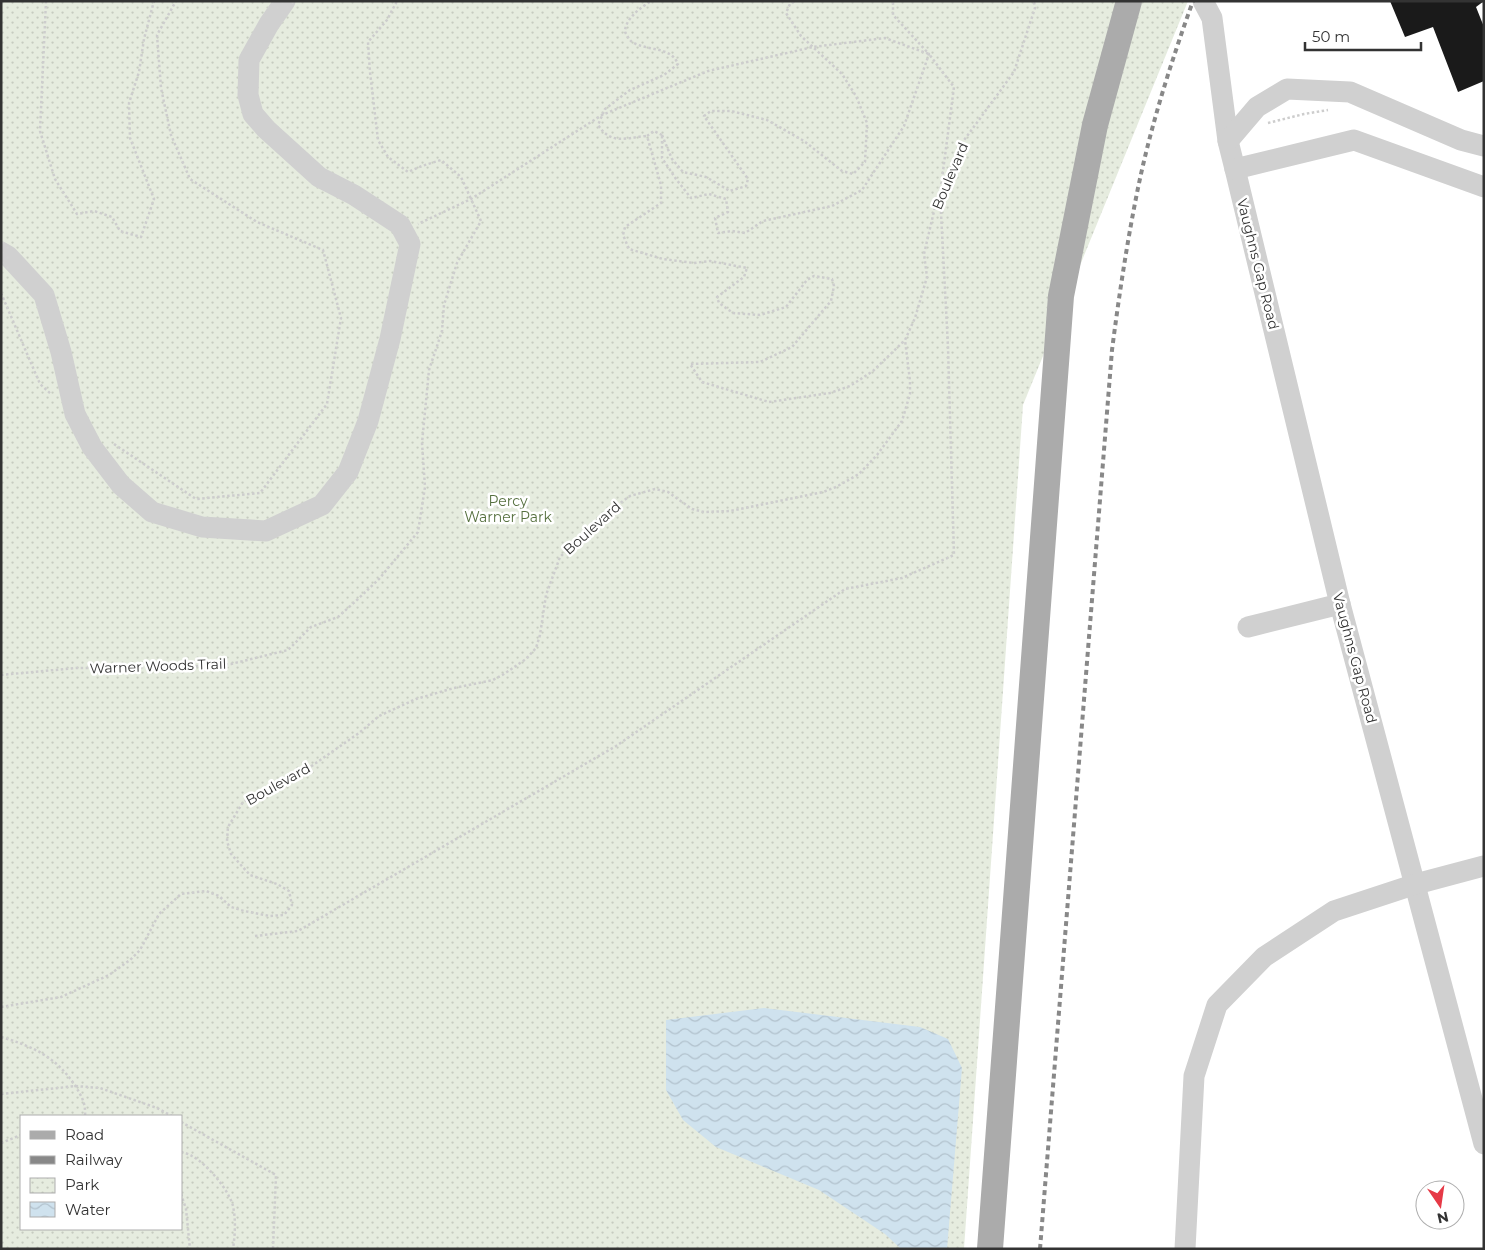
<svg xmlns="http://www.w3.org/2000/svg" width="1485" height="1250" viewBox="0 0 1485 1250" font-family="Montserrat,sans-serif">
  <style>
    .park { fill: url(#park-dots); fill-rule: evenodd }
    .water { fill: url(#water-waves) }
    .building { fill: #1a1a1a }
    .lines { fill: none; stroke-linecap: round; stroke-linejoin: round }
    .path { stroke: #cdcdcd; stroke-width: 2.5; stroke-dasharray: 2.5 2.5; stroke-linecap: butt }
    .minor { stroke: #d0d0d0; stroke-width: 21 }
    .major { stroke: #ababab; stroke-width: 26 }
    .rail { stroke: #888; stroke-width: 4; stroke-dasharray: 5 4; stroke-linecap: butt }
    .labels { text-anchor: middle; stroke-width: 5; stroke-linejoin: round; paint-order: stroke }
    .street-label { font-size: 14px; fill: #333; stroke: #fff }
    .park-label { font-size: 14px; fill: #56703f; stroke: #fff }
  </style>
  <defs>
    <pattern id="park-dots" width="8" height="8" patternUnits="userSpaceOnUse" patternTransform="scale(1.25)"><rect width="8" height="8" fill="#e6ecdf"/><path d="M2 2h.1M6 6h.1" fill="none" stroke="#c6cbc0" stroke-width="1.8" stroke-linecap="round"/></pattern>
    <pattern id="water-waves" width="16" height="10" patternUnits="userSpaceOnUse" patternTransform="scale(1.25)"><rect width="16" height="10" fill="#cfe2ee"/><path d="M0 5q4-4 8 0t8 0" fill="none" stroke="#b2c2cd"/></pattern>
  </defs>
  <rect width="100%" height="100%" fill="#fff"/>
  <path class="park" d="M1,1H1188L1023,405L964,1249H1ZM21,1116H181V1229H21Z"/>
  <polygon class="water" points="764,1008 920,1027 948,1039 962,1068 947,1249 901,1249 885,1234 819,1190 716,1147 683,1120 666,1090 666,1020"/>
  <polygon class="building" points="1390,1 1484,1 1476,7 1484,27 1484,81 1458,92 1433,27 1405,37"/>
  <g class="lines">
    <g class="path">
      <polyline points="46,1 40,131 55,179 77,214 94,211 112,217 120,231 141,237 154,199 130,138 129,103 139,72 144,39 154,1"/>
      <polyline points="1268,123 1304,114 1328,110"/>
      <polyline points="662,135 654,131 647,136 661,185 661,203 625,227 623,235 629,249 663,259 694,263 710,261 747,268 744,277 717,297 719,303 733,313 760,315 786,307 807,280 814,276 832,279 834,286 831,301 792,347 760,362 690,364 702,382 769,402 830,393 850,386 873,371 905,340"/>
      <polyline points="662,135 672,159 683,172 706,177 730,191 746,186 748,179 704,116 711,111 731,111 767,120 804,141 842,171 853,174 865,162 867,123 856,96 842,74 801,36 786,13 790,4 795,1"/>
      <path d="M646,136C625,138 611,145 598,125L605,109L630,90L664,75L678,64C671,46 646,51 632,42C629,40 627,35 625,32C625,19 640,8 651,1"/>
      <polyline points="662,136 662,158 676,179 691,198 709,194 726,199 728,212 715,218 718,233 732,231 745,233 763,221 832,206 862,190 904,126 929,54 893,15 893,1"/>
      <polyline points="942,190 962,143 1014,72 1035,8 1034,1"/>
      <polyline points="1,293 40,384 51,394"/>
      <polyline points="114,444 196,499 260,493 327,404 341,318 323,250 257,222 190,179 171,135 161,88 157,35 176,1"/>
      <polyline points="1,675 76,668 179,667 231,664 288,650 311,627 338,617 358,599 379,579 418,532 425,487 422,443 429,370 442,331 444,305 457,263 481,221 461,177 441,160 422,166 408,172 388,157 378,140 370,72 368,42 387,20 397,1"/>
      <polyline points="255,936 298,931 616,746 845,589 902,578 954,555 948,347 940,194 954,87 929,54 885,38 813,47 708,71 602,115 471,199 418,224"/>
      <polyline points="1,1007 61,997 109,975 130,960 140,950 159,914 181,894 206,891 219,896 231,907 244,911 270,916 284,915 292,905 289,891 277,884 250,875 231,854 227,841 228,827 243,802 303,772 359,733 379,716 416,699 454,688 493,680 504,674 526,659 536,648 540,635 546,595 560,557 598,519 630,496 655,489 668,492 692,509 704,512 730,511 823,492 836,487 859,474 877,455 902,421 910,394 910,381 905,340 915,318 927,277 924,254 935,207 940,195"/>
      <path d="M1,1037C32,1046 56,1057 74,1084C81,1095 86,1103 85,1116"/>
      <polyline points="1,1094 76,1086 100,1088 157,1108 172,1116"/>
      <polyline points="181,1122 276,1175 273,1249"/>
      <polyline points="1,1143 21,1135"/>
      <path d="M181,1152C185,1153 189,1154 192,1156C207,1164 229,1190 233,1206C236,1220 235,1235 233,1249"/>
      <polyline points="181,1194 186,1209 190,1249"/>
    </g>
    <g class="minor">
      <polyline points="1203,1 1212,18 1228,141 1235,169 1340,604 1484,1144"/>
      <polyline points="1228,141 1257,107 1287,89 1350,92 1461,140 1484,146"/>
      <polyline points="1235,169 1354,140 1484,187"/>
      <polyline points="1,252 8,256 44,295 61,352 75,414 92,447 121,485 152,512 202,527 266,531 322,505 348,472 368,421 390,339 410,244 400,225 354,195 319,177 266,129 253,114 248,95 249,60 269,24 285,1"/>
      <polyline points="1248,627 1340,604"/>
      <polyline points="1185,1249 1194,1076 1217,1005 1264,957 1334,911 1416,884 1484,866"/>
    </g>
    <polyline class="major" points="990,1249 1061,296 1095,125 1129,1"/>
    <path class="rail" d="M1040,1249L1112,350C1119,296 1127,242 1138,188C1151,125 1171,62 1193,1"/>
  </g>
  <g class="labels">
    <g class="street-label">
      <text transform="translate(950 176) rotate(-67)" y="5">Boulevard</text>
      <text transform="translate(1258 264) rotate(76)" y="5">Vaughns Gap Road</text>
      <text transform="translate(592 528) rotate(-42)" y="5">Boulevard</text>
      <text transform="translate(1355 658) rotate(75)" y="5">Vaughns Gap Road</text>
      <text transform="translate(158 666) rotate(-2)" y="5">Warner Woods Trail</text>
      <text transform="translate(278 784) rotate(-29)" y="5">Boulevard</text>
    </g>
    <g class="park-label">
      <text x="508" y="506">Percy<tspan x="508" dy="16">Warner Park</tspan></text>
    </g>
  </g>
  <rect width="1485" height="1250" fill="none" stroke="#333333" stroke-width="5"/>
  <rect x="20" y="1115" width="162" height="115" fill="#ffffff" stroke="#adadad"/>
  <rect x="30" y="1131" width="25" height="8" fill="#ababab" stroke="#adadad"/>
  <text x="65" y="1140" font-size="15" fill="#333333">Road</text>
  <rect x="30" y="1156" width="25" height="8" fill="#888888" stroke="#adadad"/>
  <text x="65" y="1165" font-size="15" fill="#333333">Railway</text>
  <rect x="30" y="1178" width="25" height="15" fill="url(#park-dots)" stroke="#adadad"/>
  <text x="65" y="1190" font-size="15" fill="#333333">Park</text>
  <rect x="30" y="1202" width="25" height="15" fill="url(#water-waves)" stroke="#adadad"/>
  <text x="65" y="1215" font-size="15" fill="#333333">Water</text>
  <g transform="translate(1440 1205) rotate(167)"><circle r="24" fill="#ffffff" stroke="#adadad"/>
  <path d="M0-4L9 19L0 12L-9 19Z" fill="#e63946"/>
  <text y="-8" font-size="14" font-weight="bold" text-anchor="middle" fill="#333333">N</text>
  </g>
  <path d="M1305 42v8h116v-8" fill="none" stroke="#333333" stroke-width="2.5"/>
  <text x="1312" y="42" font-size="15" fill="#333333" stroke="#ffffff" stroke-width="4" paint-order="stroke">50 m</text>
</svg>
